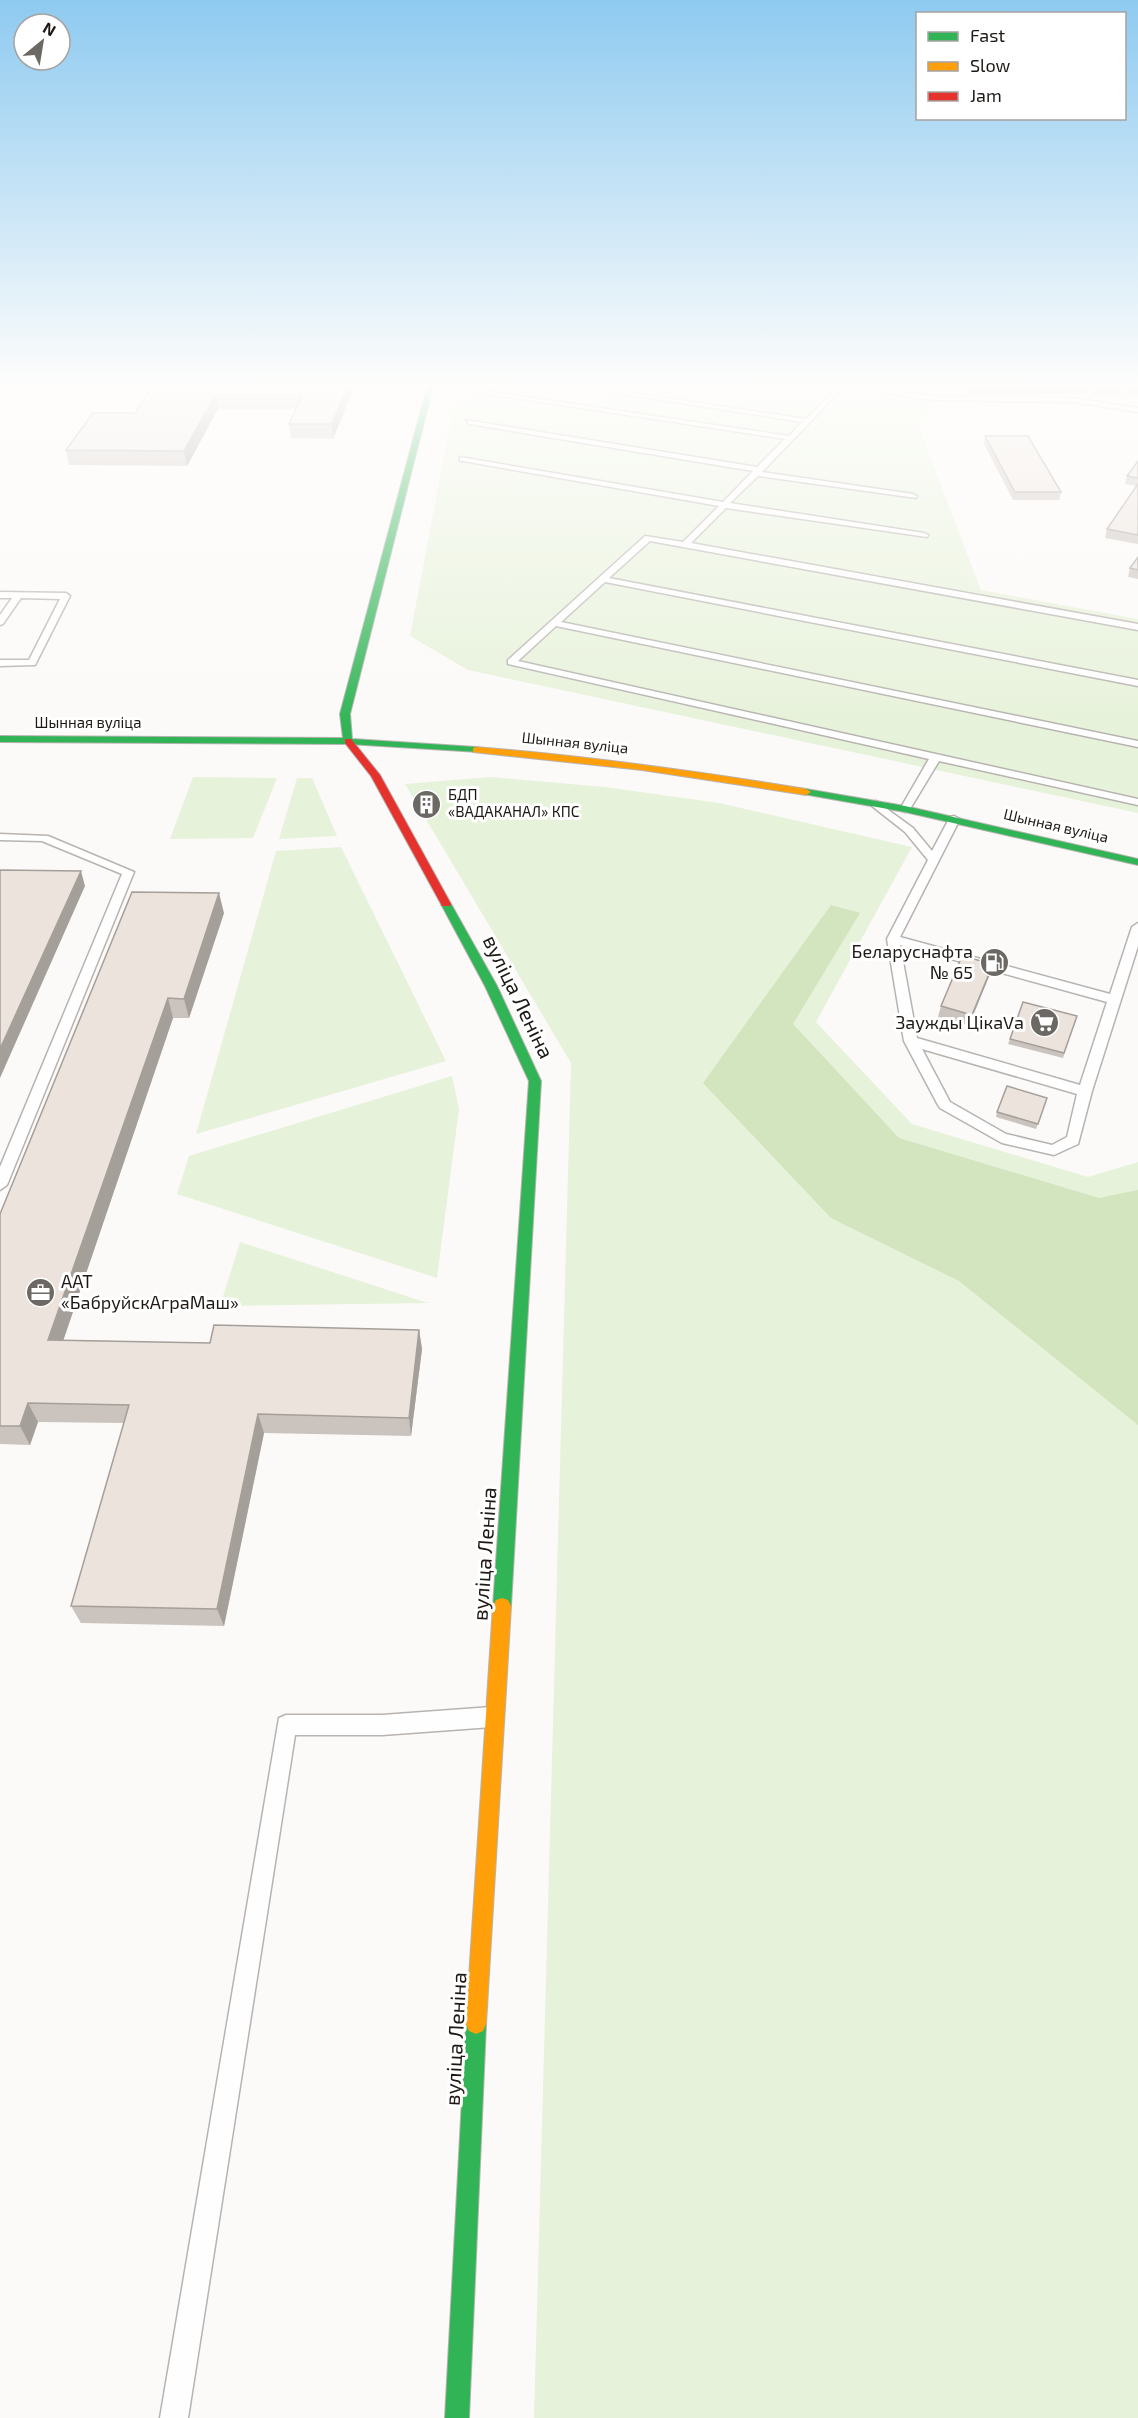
<svg xmlns="http://www.w3.org/2000/svg" width="1138" height="2418" viewBox="0 0 1138 2418" font-family="'Exo 2',sans-serif">
  <style>
    .green { fill: #e7f2da }
    .forest { fill: #d2e5be }
    .lines { fill: none; stroke-linecap: round; stroke-linejoin: round }
    .lane-casing { stroke: #b7b3b0; stroke-width: 3 }
    .fast-casing { stroke: #b7b3b0; stroke-width: 2 }
    .slow-casing { stroke: #b7b3b0; stroke-width: 2 }
    .jam-casing { stroke: #b7b3b0; stroke-width: 2 }
    .lane { fill: #fffefe; fill-rule: evenodd }
    .fast { fill: #30b455; fill-rule: evenodd }
    .slow { fill: #ff9f0a; fill-rule: evenodd }
    .jam { fill: #e5322d; fill-rule: evenodd }
    .wall { fill: #cbc3bd }
    .shaded-wall { fill: #a59f9a }
    .building { fill: #ece3dc; stroke: #a59f9a; stroke-width: 1.5 }
    .labels { text-anchor: middle; stroke-width: 6; stroke-linejoin: round; paint-order: stroke }
    .far-street-label { font-size: 15px; fill: #1f1915; stroke: #fff }
    .far-poi-label { font-size: 15px; fill: #1f1915; stroke: #fff; text-anchor: start }
    .poi-label { font-size: 18px; fill: #1f1915; stroke: #fff; text-anchor: end }
    .near-street-label { font-size: 21px; fill: #1f1915; stroke: #fff }
  </style>
  <rect width="100%" height="100%" fill="#fcfaf8"/>
  <g class="green">
    <polygon points="457,387 813,387 942,404 917,422 981,590 1138,619 1138,813 468,670 410,636"/>
    <polygon points="193,777 277,778 253,838 170,839"/>
    <polygon points="491,777 605,787 719,803 912,847 816,1022 912,1124 1088,1177 1138,1162 1138,2418 534,2418 571,1063 405,784"/>
    <polygon points="297,778 312,778 337,836 279,839"/>
    <polygon points="341,847 446,1061 196,1134 276,851"/>
    <polygon points="452,1076 459,1109 437,1278 177,1194 189,1156"/>
    <polygon points="240,1242 428,1303 220,1306"/>
  </g>
  <polygon class="forest" points="831,905 860,913 793,1024 899,1138 1099,1198 1138,1190 1138,1425 959,1281 831,1218 703,1083"/>
  <g class="lines">
    <defs>
      <g id="lane">
        <polygon points="578,387 594,387 806,419 837,387 844,387 762,472 913,494 917,496 916,498 758,476 730,503 924,533 928,535 927,537 726,508 691,543 1138,624 1138,630 650,541 609,578 1138,680 1138,686 605,582 561,622 1138,741 1138,747 556,626 518,661 1138,799 1138,805 939,761 910,809 905,812 900,809 929,759 508,664 508,660 645,536 683,542 719,506 463,461 460,461 460,457 723,502 753,471 469,424 466,420 757,467 785,439 475,392 473,389 789,436 802,422"/>
        <polygon points="848,387 865,387 933,396 1073,398 1138,408 1138,412 1073,402 933,400"/>
        <polygon points="1083,387 1089,387 1093,395 1089,395"/>
        <polygon points="1117,387 1124,387 1129,394 1124,395"/>
        <polygon points="0,592 66,593 70,596 35,665 0,666 0,660 29,660 60,599 21,598 3,624 0,625 0,615 12,598 0,598"/>
        <path d="M876,801L913,828L932,851L950,817L954,816L960,819L900,937L1110,994L1132,927L1138,923V946L1092,1091L1078,1144L1054,1155L1002,1143L940,1108L938,1105L904,1041L887,939L928,860L905,832L872,806V802ZM900,945L1107,1002L1080,1085L917,1038ZM922,1049L1077,1094L1067,1137L1052,1145L1006,1134L950,1102Z"/>
        <polygon points="0,834 48,836 134,872 7,1185 0,1190 0,1167 122,874 42,841 0,840"/>
        <polygon points="492,1707 499,1710 502,1717 499,1724 492,1727 382,1735 295,1735 188,2418 160,2418 279,1718 286,1715 382,1715"/>
      </g>
      <g id="fast">
        <polygon points="427,387 433,387 350,714 352,739 476,747 479,748 479,752 348,744 0,742 0,736 343,738 340,714"/>
        <polygon points="806,789 905,806 1138,859 1138,865 905,812 803,794 801,792"/>
        <polygon points="446,901 451,904 497,986 541,1081 511,1606 508,1612 502,1614 496,1612 493,1606 529,1081 485,986 441,904"/>
        <polygon points="476,2014 483,2017 486,2024 469,2418 445,2418 466,2024 469,2017"/>
      </g>
      <g id="slow">
        <path d="M476,747C587,756 696,771 806,789L811,792L806,795L642,770L473,752V748Z"/>
        <polygon points="502,1598 508,1600 511,1606 486,2024 483,2031 476,2034 469,2031 466,2024 493,1606 496,1600"/>
      </g>
      <polygon id="jam" points="345,739 351,739 380,775 451,904 450,906 442,906 441,904 371,776 345,743"/>
    </defs>
    <use href="#lane" class="lane-casing"/>
    <use href="#fast" class="fast-casing"/>
    <use href="#slow" class="slow-casing"/>
    <use href="#jam" class="jam-casing"/>
    <use href="#lane" class="lane"/>
    <use href="#fast" class="fast"/>
    <use href="#slow" class="slow"/>
    <use href="#jam" class="jam"/>
  </g>
  <g class="wall">
    <polygon points="152,387 354,387 333,439 291,438 289,424 296,409 218,409 187,466 69,465 66,450 135,413"/>
    <polygon points="962,387 1084,387 1087,391 1086,395 968,394"/>
    <polygon points="1091,387 1119,387 1122,391 1121,395 1095,395"/>
    <polygon points="1126,387 1138,387 1138,396 1133,396"/>
    <polygon points="985,436 1061,492 1059,500 1013,500 984,444"/>
    <polygon points="1138,461 1138,544 1105,538 1107,529 1137,486 1125,484 1127,476"/>
    <polygon points="1138,557 1138,579 1128,577 1130,568"/>
    <polygon points="224,913 189,1018 173,1018 63,1340 210,1343 419,1330 422,1349 411,1436 264,1433 224,1626 81,1623 71,1606 124,1423 38,1422 30,1445 0,1444 0,1214"/>
    <polygon points="990,974 969,1025 938,1017 941,1006"/>
    <polygon points="1077,1016 1063,1058 1008,1044 1010,1039"/>
    <polygon points="1047,1098 1036,1129 996,1117 997,1112"/>
  </g>
  <g class="shaded-wall">
    <polygon points="347,387 354,387 333,439 332,424"/>
    <polygon points="215,395 218,409 187,466 184,451"/>
    <polygon points="81,871 85,886 0,1078 0,1049"/>
    <polygon points="219,893 224,913 189,1018 184,999"/>
    <polygon points="993,964 990,974 969,1025 972,1015"/>
    <polygon points="168,998 173,1018 57,1359 48,1340"/>
    <polygon points="419,1330 422,1349 411,1436 409,1418"/>
    <polygon points="28,1403 38,1422 30,1445 20,1426"/>
    <polygon points="258,1414 264,1433 224,1626 217,1609"/>
  </g>
  <g class="building">
    <polygon points="152,387 347,387 332,424 289,424 302,395 215,395 184,451 66,450 93,413 135,413"/>
    <polygon points="966,387 1084,387 1087,391 968,390"/>
    <polygon points="1094,387 1119,387 1122,391 1096,391"/>
    <polygon points="1130,387 1138,387 1138,392 1134,392"/>
    <polygon points="985,436 1028,436 1061,492 1015,492"/>
    <polygon points="1138,461 1138,478 1127,476"/>
    <polygon points="1138,484 1138,535 1107,529"/>
    <polygon points="1138,557 1138,570 1130,568"/>
    <polygon points="0,870 81,871 0,1049"/>
    <polygon points="132,892 219,893 184,999 168,998 48,1340 210,1343 214,1325 419,1330 409,1418 258,1414 217,1609 71,1606 129,1405 28,1403 20,1426 0,1426 0,1214"/>
    <polygon points="962,956 993,964 972,1015 941,1006"/>
    <polygon points="1023,1002 1077,1016 1064,1053 1010,1039"/>
    <polygon points="1007,1086 1047,1098 1038,1124 997,1112"/>
  </g>
  <linearGradient id="sky" x2="0" y2="1"><stop stop-color="#8ecaf0"/><stop offset="0.53" stop-color="#fefdfc"/><stop offset="1" stop-color="#fefdfc" stop-opacity="0"/></linearGradient>
  <rect width="1138" height="725" fill="url(#sky)"/>
  <defs>
    <symbol id="building-disc" viewBox="-11 -11 22 22"><circle r="9.5" fill="#6c6864" stroke="#fff"/><path d="M-4-6H4V6H1V3H-1V6H-4ZM-2.5-4.3h1.7v1.8h-1.7ZM.8-4.3h1.7v1.8H.8ZM-2.5-1h1.7V.8h-1.7ZM.8-1h1.7V.8H.8Z" fill="#fff"/></symbol>
    <symbol id="fuel-disc" viewBox="-11 -11 22 22"><circle r="9.5" fill="#6c6864" stroke="#fff"/><path d="M-5.5-6h7V0h2V4h1.3V-2.5L3-4.5l.8-.8L6-3V5H2.5V1h-1V6h-7ZM-4.2-4.7v3.2H.2V-4.7Z" fill="#fff"/></symbol>
    <symbol id="supermarket-disc" viewBox="-11 -11 22 22"><circle r="9.5" fill="#6c6864" stroke="#fff"/><path d="M-6-5.5h2.5l.6 2H6L4.5 2H-2.5L-4.4-4H-6ZM-1.5 3.2a1.3 1.3 0 1 0 .1 0ZM3 3.2a1.3 1.3 0 1 0 .1 0Z" fill="#fff"/></symbol>
    <symbol id="office-disc" viewBox="-11 -11 22 22"><circle r="9.5" fill="#6c6864" stroke="#fff"/><path d="M-6-3h4V-5.5h4V-3h4V5H-6ZM-1-4.5V-3h2v-1.5ZM-6 0V1H6V0Z" fill="#fff"/></symbol>
  </defs>
  <g fill-rule="evenodd">
    <use href="#building-disc" x="410" y="788" width="33" height="33"/>
    <use href="#fuel-disc" x="978" y="946" width="33" height="33"/>
    <use href="#supermarket-disc" x="1028" y="1006" width="33" height="33"/>
    <use href="#office-disc" x="24" y="1276" width="33" height="33"/>
  </g>
  <g class="labels">
    <g class="far-street-label">
      <text x="88" y="728">Шынная вуліца</text>
      <text transform="translate(575 743) rotate(6)" y="5">Шынная вуліца</text>
      <text transform="translate(1056 826) rotate(13)" y="5">Шынная вуліца</text>
    </g>
    <g class="far-poi-label">
      <text x="448" y="800">БДП<tspan x="448" dy="17">«ВАДАКАНАЛ» КПС</tspan></text>
    </g>
    <g class="poi-label">
      <text x="973" y="958">Беларуснафта<tspan x="973" dy="21">№ 65</tspan></text>
      <text x="1024" y="1029">Заужды ЦікаVа</text>
      <text x="61" y="1288" text-anchor="start">ААТ<tspan x="61" dy="21">«БабруйскАграМаш»</tspan></text>
    </g>
    <g class="near-street-label">
      <text transform="translate(518 997) rotate(64)" y="7">вуліца Леніна</text>
      <text transform="translate(485 1554) rotate(-86)" y="7">вуліца Леніна</text>
      <text transform="translate(456 2039) rotate(-87)" y="7">вуліца Леніна</text>
    </g>
  </g>
  <rect x="916" y="12" width="210" height="108" fill="#ffffff" stroke="#a5a3a1" stroke-width="1.5"/>
  <rect x="928" y="32" width="30" height="9" fill="#30b455" stroke="#a5a3a1" stroke-width="1.5"/>
  <text x="970" y="42" font-size="18" fill="#1f1915">Fast</text>
  <rect x="928" y="62" width="30" height="9" fill="#ff9f0a" stroke="#a5a3a1" stroke-width="1.5"/>
  <text x="970" y="72" font-size="18" fill="#1f1915">Slow</text>
  <rect x="928" y="92" width="30" height="9" fill="#e5322d" stroke="#a5a3a1" stroke-width="1.5"/>
  <text x="970" y="102" font-size="18" fill="#1f1915">Jam</text>
  <g transform="translate(42 42) rotate(30)"><circle r="28" fill="#ffffff" stroke="#a5a3a1" stroke-width="1.5"/>
  <path d="M0-4.5L10 22L0 15L-10 22Z" fill="#6c6864"/>
  <text y="-9" font-size="16" font-weight="bold" text-anchor="middle" fill="#1f1915">N</text>
  </g>
</svg>
